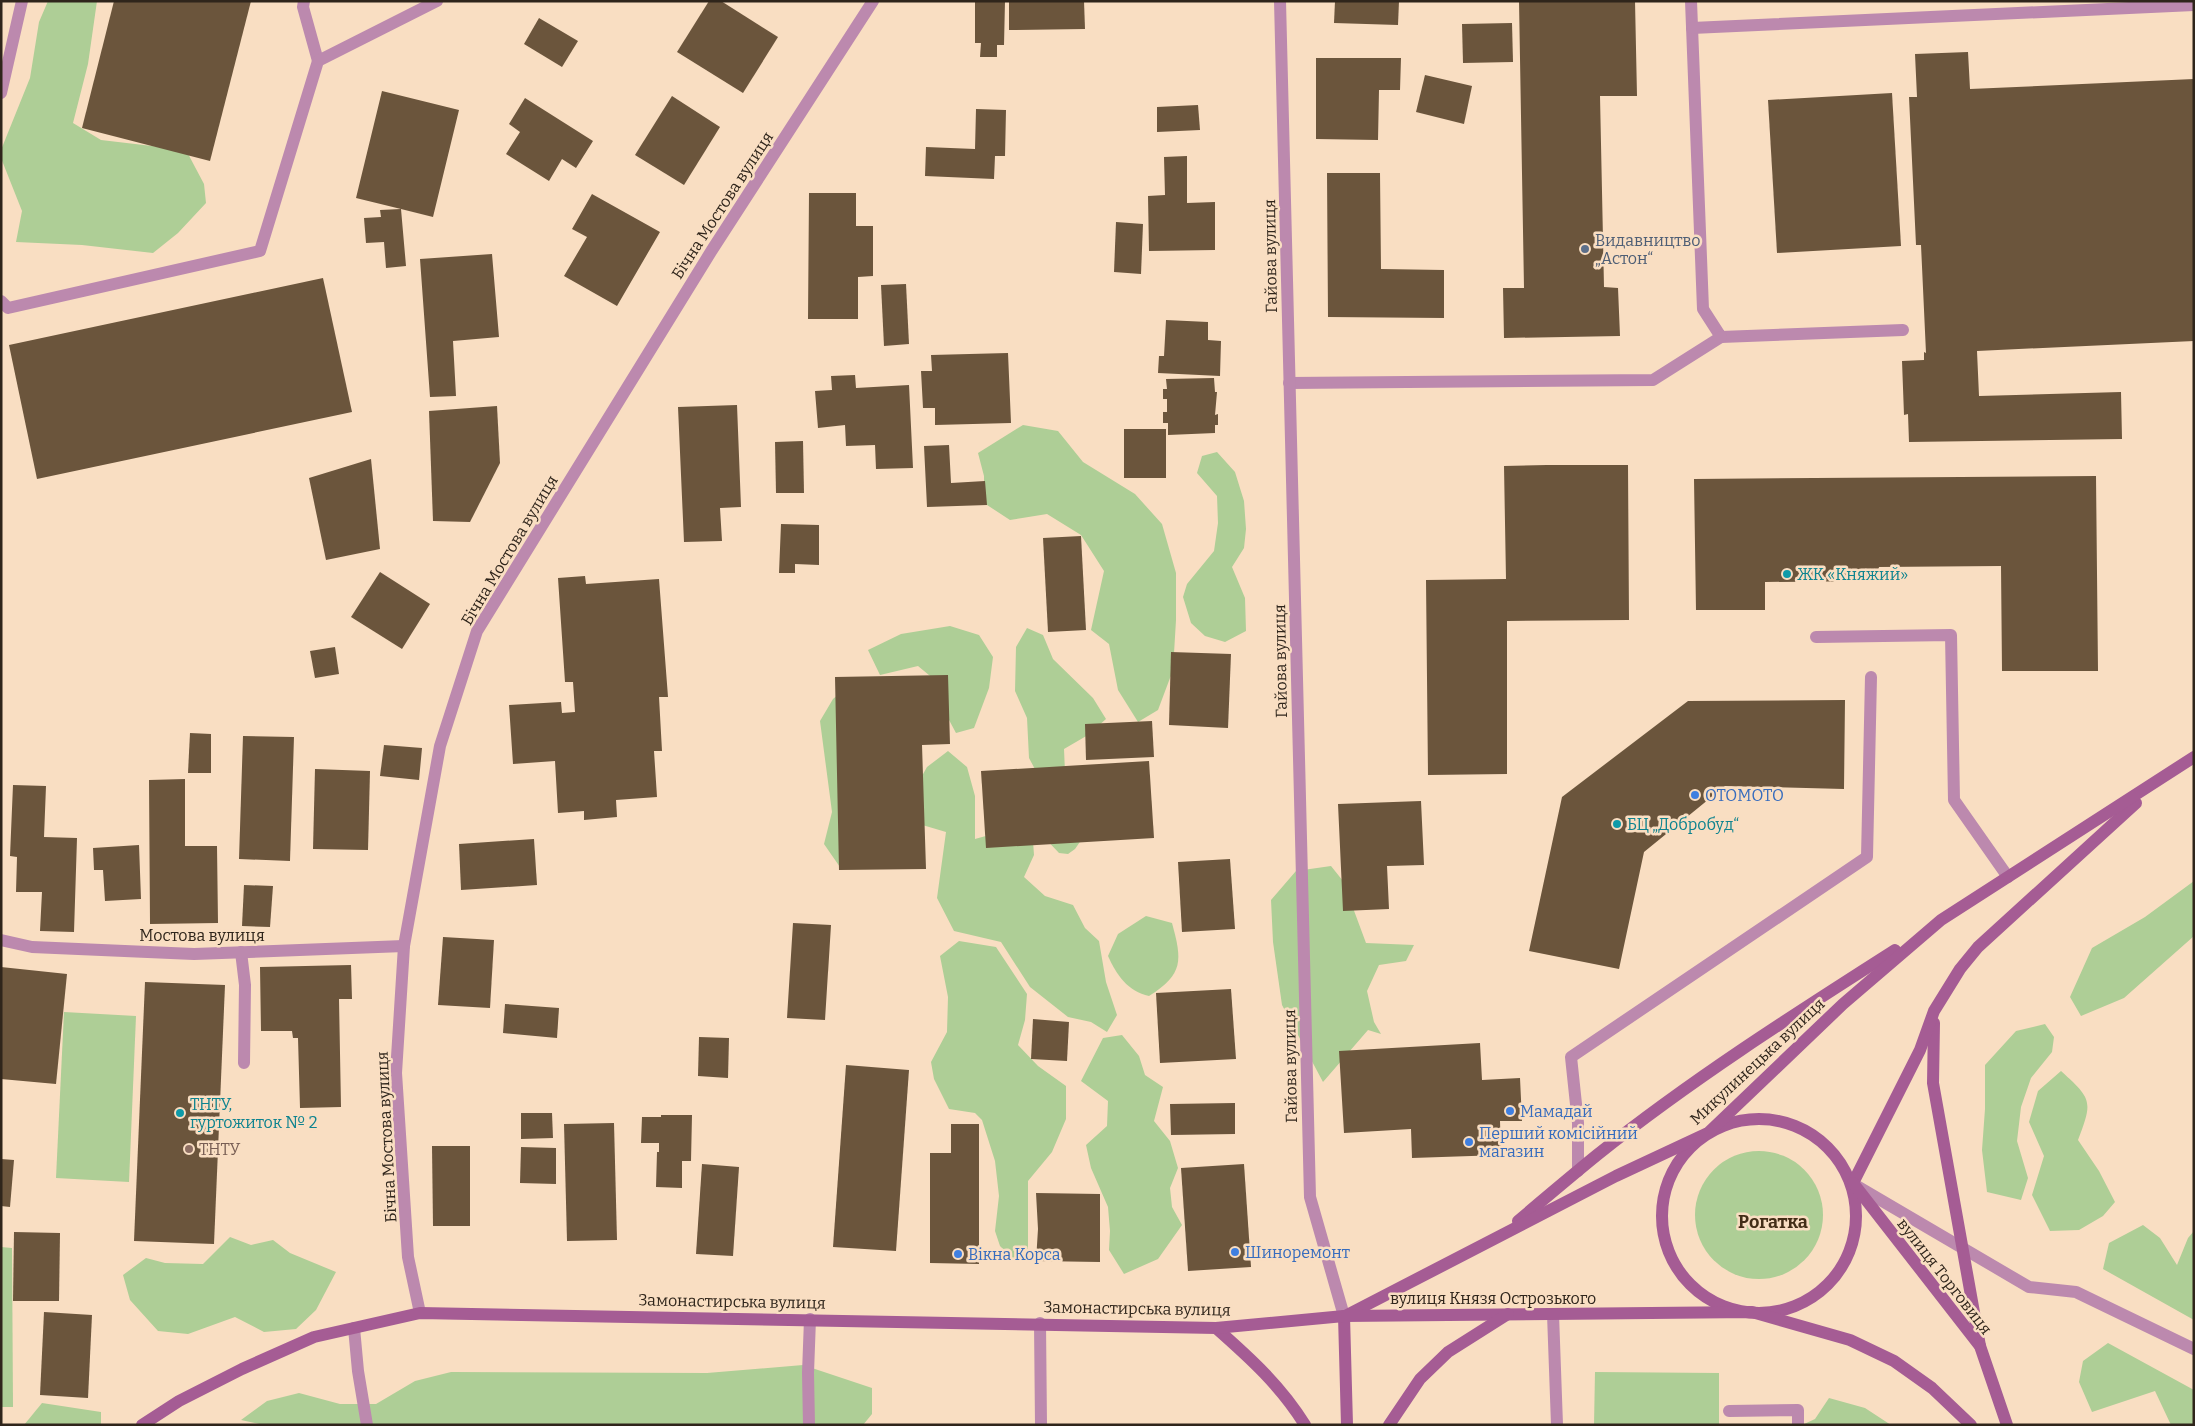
<svg xmlns="http://www.w3.org/2000/svg" width="2195" height="1426" viewBox="0 0 2195 1426" font-family="Bitter,serif">
  <style>
    .green { fill: #aece96 }
    .building { fill: #6b553c }
    .lines { fill: none; stroke-linecap: round; stroke-linejoin: round }
    .service { stroke: #bc89ae; stroke-width: 12 }
    .minor { stroke: #bc89ae; stroke-width: 12 }
    .secondary { stroke: #a55c94; stroke-width: 12 }
    .service-dot { fill: #5c6f8a; stroke: #f9dec2; stroke-width: 2 }
    .culture-dot { fill: #0f9aa8; stroke: #f9dec2; stroke-width: 2 }
    .shop-dot { fill: #3f7fe0; stroke: #f9dec2; stroke-width: 2 }
    .education-dot { fill: #8d6e63; stroke: #f9dec2; stroke-width: 2 }
    .labels { text-anchor: middle; stroke-width: 5; stroke-linejoin: round; paint-order: stroke }
    .street-label { font-size: 16px; fill: #2f251b; stroke: #f9dec2 }
    .service-label { font-size: 16px; fill: #4e5e75; stroke: #f9dec2; text-anchor: start }
    .culture-label { font-size: 16px; fill: #0d838f; stroke: #f9dec2; text-anchor: start }
    .shop-label { font-size: 16px; fill: #366cbe; stroke: #f9dec2; text-anchor: start }
    .education-label { font-size: 16px; fill: #785e54; stroke: #f9dec2; text-anchor: start }
    .neighbourhood-label { font-size: 18px; font-weight: bold; fill: #432e17; stroke: #f9dec2 }
  </style>
  <rect width="100%" height="100%" fill="#f9dec2"/>
  <g class="green">
    <polygon points="48,1 97,1 88,64 73,123 101,140 186,150 204,184 206,203 178,233 153,253 82,245 16,242 22,211 1,158 1,150 30,78 39,22"/>
    <polygon points="1023,425 1058,431 1083,462 1135,494 1162,524 1176,573 1176,620 1173,670 1158,710 1138,722 1118,690 1109,644 1091,630 1104,571 1081,535 1047,514 1010,520 984,503 984,476 978,453"/>
    <polygon points="1217,452 1235,472 1244,501 1246,529 1244,548 1232,567 1245,598 1246,631 1225,642 1205,636 1191,623 1183,597 1187,584 1214,551 1218,523 1217,496 1197,473 1202,456"/>
    <polygon points="950,626 979,635 993,657 989,688 974,728 956,733 941,705 935,680 918,666 880,675 868,650 901,634"/>
    <polygon points="1027,628 1043,635 1053,659 1093,698 1106,719 1088,735 1064,749 1065,772 1102,810 1075,849 1068,854 1059,853 1042,835 1045,788 1029,758 1027,718 1015,691 1016,647"/>
    <polygon points="852,683 842,870 824,844 832,812 820,721 833,699"/>
    <polygon points="948,751 967,767 975,796 975,839 1000,832 1032,827 1034,855 1024,877 1045,896 1073,905 1085,928 1099,941 1106,982 1117,1015 1107,1032 1091,1022 1068,1017 1030,987 1001,942 954,931 937,898 946,832 919,824 913,792 927,767"/>
    <polygon points="1331,866 1343,881 1366,943 1414,945 1406,961 1379,965 1367,991 1374,1022 1381,1034 1368,1030 1323,1082 1282,1005 1273,942 1271,900 1296,871"/>
    <polygon points="2194,881 2194,936 2124,998 2081,1016 2070,997 2092,948 2145,917"/>
    <path d="M1146,916L1172,923C1182,960 1184,974 1149,996C1128,992 1116,974 1108,956L1118,934Z"/>
    <polygon points="959,941 996,947 1027,994 1025,1020 1018,1045 1038,1066 1066,1086 1066,1119 1052,1152 1028,1181 1028,1254 1016,1262 1000,1246 995,1231 999,1196 995,1161 982,1120 975,1113 949,1109 934,1079 931,1062 947,1032 948,997 940,956"/>
    <polygon points="64,1012 136,1016 129,1182 56,1178"/>
    <polygon points="2045,1024 2054,1037 2052,1052 2031,1078 2021,1107 2017,1141 2028,1178 2021,1200 1987,1192 1982,1150 1985,1109 1985,1065 2016,1031"/>
    <polygon points="1122,1035 1139,1056 1145,1075 1163,1087 1154,1121 1170,1141 1178,1168 1170,1188 1172,1207 1182,1225 1158,1259 1124,1274 1109,1250 1110,1231 1108,1207 1091,1168 1086,1145 1107,1126 1108,1101 1081,1081 1103,1038"/>
    <path d="M2061,1071C2092,1099 2093,1101 2078,1140L2099,1171L2115,1202L2103,1216L2079,1230L2050,1231L2032,1195L2044,1156L2029,1122L2038,1091Z"/>
    <circle cx="1759" cy="1215" r="64"/>
    <polygon points="2143,1225 2160,1238 2177,1265 2188,1238 2194,1231 2194,1320 2103,1269 2109,1243"/>
    <polygon points="230,1237 251,1245 273,1240 290,1253 336,1272 316,1310 296,1329 264,1332 235,1317 188,1334 158,1331 130,1300 123,1275 146,1258 165,1263 203,1264"/>
    <polygon points="1,1247 12,1248 13,1407 1,1407"/>
    <polygon points="2108,1343 2194,1390 2194,1425 2171,1425 2155,1391 2092,1412 2079,1382 2083,1361"/>
    <polygon points="803,1365 872,1388 872,1414 863,1425 264,1425 241,1420 267,1401 299,1393 340,1404 376,1404 415,1381 451,1372 707,1373"/>
    <polygon points="1595,1372 1719,1373 1719,1425 1594,1425"/>
    <polygon points="1829,1398 1865,1408 1891,1425 1802,1425 1815,1419"/>
    <polygon points="42,1403 101,1412 101,1425 24,1425"/>
  </g>
  <g class="building">
    <polygon points="114,1 251,1 210,161 82,128"/>
    <polygon points="709,1 721,1 778,37 743,93 677,52"/>
    <polygon points="975,1 1005,1 1004,45 997,45 997,57 980,57 981,43 975,43"/>
    <polygon points="1009,1 1084,1 1085,29 1009,30"/>
    <polygon points="1335,1 1399,1 1398,25 1334,23"/>
    <polygon points="1519,1 1635,1 1637,96 1600,96 1604,287 1618,288 1620,336 1504,338 1503,288 1524,288"/>
    <polygon points="539,18 578,41 562,67 524,44"/>
    <polygon points="1512,23 1513,62 1463,63 1462,24"/>
    <polygon points="1968,52 1970,89 2194,79 2194,341 1977,351 1979,396 2121,392 2122,439 1909,442 1908,414 1904,415 1902,361 1924,360 1924,352 1926,353 1921,245 1916,245 1909,97 1917,97 1915,54"/>
    <polygon points="1316,58 1401,58 1400,90 1379,90 1378,140 1316,139"/>
    <polygon points="1425,75 1472,86 1464,124 1416,112"/>
    <polygon points="382,91 459,110 433,217 401,209 406,266 386,268 384,242 366,243 364,218 381,217 380,210 401,209 356,198"/>
    <polygon points="1892,93 1901,246 1777,253 1768,100"/>
    <polygon points="672,96 720,127 684,185 635,155"/>
    <polygon points="525,98 593,141 576,168 562,159 549,181 506,154 520,132 509,124"/>
    <polygon points="1198,105 1200,130 1157,132 1157,107"/>
    <polygon points="976,109 1006,110 1005,156 995,156 994,179 925,176 926,147 975,149"/>
    <polygon points="1187,156 1187,203 1215,202 1215,250 1149,251 1148,196 1165,195 1164,157"/>
    <polygon points="1327,173 1380,173 1381,269 1444,270 1444,318 1328,317"/>
    <polygon points="809,193 856,193 856,226 873,226 873,276 858,277 858,319 808,319"/>
    <polygon points="592,194 660,232 617,306 564,276 587,237 572,229"/>
    <polygon points="1116,222 1143,224 1141,274 1114,272"/>
    <polygon points="492,254 499,337 453,341 456,396 430,397 420,259"/>
    <polygon points="323,278 352,412 37,479 9,345"/>
    <polygon points="906,284 909,344 884,346 881,285"/>
    <polygon points="1166,320 1208,322 1208,340 1221,341 1220,376 1158,373 1159,356 1164,356"/>
    <polygon points="1008,353 1011,423 935,425 935,408 923,408 921,371 932,371 931,355"/>
    <polygon points="855,375 856,388 909,385 913,468 876,469 875,445 846,446 845,425 818,428 815,391 832,390 831,376"/>
    <polygon points="1214,378 1215,392 1217,392 1215,415 1218,414 1218,425 1215,425 1215,433 1168,435 1168,423 1163,423 1163,412 1167,412 1167,399 1163,399 1163,389 1167,389 1166,379"/>
    <polygon points="737,405 741,507 720,508 722,541 684,542 678,407"/>
    <polygon points="497,406 500,463 470,522 433,521 429,411"/>
    <rect x="1124" y="429" width="42" height="49"/>
    <polygon points="803,441 804,493 776,493 775,442"/>
    <polygon points="949,445 951,483 985,481 987,505 927,507 924,446"/>
    <polygon points="371,459 380,549 326,560 309,478"/>
    <polygon points="1547,465 1628,465 1629,620 1507,621 1507,774 1428,775 1426,580 1506,579 1504,466"/>
    <polygon points="2096,476 2098,671 2002,671 2001,566 1879,567 1876,581 1765,582 1765,610 1696,610 1694,479"/>
    <polygon points="781,524 819,525 819,565 795,564 795,573 779,573"/>
    <polygon points="1081,536 1086,630 1048,632 1043,538"/>
    <polygon points="380,572 430,604 402,649 351,617"/>
    <polygon points="585,576 586,584 659,579 668,697 659,697 662,751 654,751 657,797 616,800 617,817 584,820 584,811 558,813 555,761 513,764 509,705 561,702 562,713 575,712 573,682 565,682 558,578"/>
    <polygon points="335,647 339,674 315,678 310,651"/>
    <polygon points="1171,652 1231,654 1228,728 1169,725"/>
    <polygon points="948,675 950,744 922,745 926,869 839,870 835,677"/>
    <polygon points="1845,700 1844,789 1725,786 1644,852 1619,969 1529,951 1562,797 1688,701"/>
    <polygon points="1152,721 1154,757 1086,760 1085,724"/>
    <polygon points="190,733 211,734 211,773 188,773"/>
    <polygon points="243,736 294,737 290,861 239,859"/>
    <polygon points="384,745 422,748 419,780 380,776"/>
    <polygon points="1149,761 1154,838 986,848 981,771"/>
    <polygon points="315,769 370,771 368,850 313,849"/>
    <polygon points="185,779 185,846 217,846 218,923 150,924 149,780"/>
    <polygon points="13,785 46,786 44,837 77,838 74,932 40,931 42,892 16,892 17,857 10,856"/>
    <polygon points="1421,801 1424,865 1387,866 1389,909 1343,911 1338,804"/>
    <polygon points="534,839 537,885 461,890 459,844"/>
    <polygon points="139,845 141,899 105,901 103,870 94,870 93,848"/>
    <polygon points="1230,859 1235,929 1182,932 1178,862"/>
    <polygon points="244,885 273,886 270,927 242,926"/>
    <polygon points="793,923 831,925 825,1020 787,1018"/>
    <polygon points="443,937 494,940 490,1008 438,1005"/>
    <polygon points="351,965 352,999 339,999 341,1107 300,1108 298,1038 293,1038 292,1031 261,1031 260,967"/>
    <polygon points="1,967 67,974 56,1084 1,1079"/>
    <polygon points="145,982 225,985 214,1244 134,1241"/>
    <polygon points="1231,989 1236,1059 1160,1063 1156,993"/>
    <polygon points="505,1004 559,1008 557,1038 503,1033"/>
    <polygon points="1033,1019 1069,1022 1067,1061 1031,1059"/>
    <polygon points="699,1037 729,1038 728,1078 698,1076"/>
    <polygon points="1480,1043 1482,1080 1520,1078 1522,1121 1500,1121 1501,1155 1412,1158 1411,1129 1344,1133 1339,1051"/>
    <polygon points="846,1065 909,1070 896,1251 833,1247"/>
    <polygon points="1235,1103 1235,1134 1171,1135 1170,1104"/>
    <polygon points="521,1113 552,1113 553,1138 521,1139"/>
    <polygon points="661,1115 692,1115 691,1161 682,1161 682,1188 656,1187 657,1152 659,1152 659,1143 641,1143 642,1117 661,1117"/>
    <polygon points="614,1123 617,1240 567,1241 564,1124"/>
    <polygon points="951,1124 979,1124 979,1264 930,1263 930,1153 951,1153"/>
    <polygon points="432,1146 470,1146 470,1226 433,1226"/>
    <polygon points="521,1147 556,1148 556,1184 520,1183"/>
    <polygon points="1,1159 14,1160 10,1207 1,1206"/>
    <polygon points="702,1164 739,1167 733,1256 696,1254"/>
    <polygon points="1244,1164 1251,1267 1188,1271 1181,1168"/>
    <polygon points="1036,1193 1100,1194 1100,1262 1036,1261 1038,1229"/>
    <polygon points="14,1232 60,1233 59,1301 13,1301"/>
    <polygon points="44,1312 92,1315 88,1398 40,1395"/>
  </g>
  <g class="lines">
    <g class="service">
      <polyline points="304,1 303,7 318,61"/>
      <polyline points="1691,1 1703,309 1721,337 1903,330"/>
      <polyline points="1692,28 2194,5"/>
      <polyline points="1,93 22,1"/>
      <polyline points="1,301 8,308 260,251 318,61 437,1"/>
      <polyline points="1289,383 1653,380 1721,337"/>
      <polyline points="1816,637 1951,635 1954,800 2008,877"/>
      <polyline points="241,952 245,985 244,1063"/>
      <polyline points="1578,1171 1578,1123 1571,1057 1867,857 1871,677"/>
      <polyline points="1553,1314 1557,1425"/>
      <polyline points="1040,1323 1041,1425"/>
      <polyline points="354,1328 358,1371 367,1425"/>
      <polyline points="1729,1411 1798,1410 1798,1425"/>
      <polyline points="809,1425 808,1373 810,1319"/>
    </g>
    <g class="minor">
      <polyline points="1280,1 1310,1197 1344,1316"/>
      <polyline points="1,940 32,947 194,954 404,946"/>
      <polyline points="1855,1185 2029,1287 2076,1292 2194,1349"/>
      <polyline points="420,1313 408,1257 396,1073 404,946 440,746 477,631 712,250 873,1"/>
    </g>
    <g class="secondary">
      <polyline points="1934,1023 1933,1083 1980,1346"/>
      <circle cx="1759" cy="1216" r="97"/>
      <polyline points="1853,1183 1920,1050 1934,1011 1960,969 1978,947 2136,803"/>
      <polyline points="1853,1183 1980,1346 2007,1425"/>
      <path d="M1518,1221C1544,1199 1570,1177 1597,1155C1691,1080 1793,1015 1895,950"/>
      <polyline points="1347,1315 1616,1176 1708,1133 1843,1004 1941,920 2194,757"/>
      <polyline points="1344,1316 1347,1425"/>
      <path d="M1216,1328C1250,1358 1281,1386 1305,1425"/>
      <polyline points="142,1425 179,1401 242,1369 314,1337 420,1313 1216,1328 1344,1316 1752,1312 1850,1340 1894,1361 1932,1388 1971,1425"/>
      <polyline points="1389,1425 1420,1379 1448,1352 1508,1314"/>
    </g>
  </g>
  <circle class="service-dot" cx="1585" cy="249" r="5"/>
  <g class="culture-dot">
    <circle cx="1787" cy="574" r="5"/>
    <circle cx="1617" cy="824" r="5"/>
    <circle cx="180" cy="1113" r="5"/>
  </g>
  <g class="shop-dot">
    <circle cx="1695" cy="795" r="5"/>
    <circle cx="1510" cy="1111" r="5"/>
    <circle cx="1469" cy="1142" r="5"/>
    <circle cx="1235" cy="1252" r="5"/>
    <circle cx="958" cy="1254" r="5"/>
  </g>
  <circle class="education-dot" cx="189" cy="1149" r="5"/>
  <g class="labels">
    <g class="street-label">
      <text transform="translate(722 205) rotate(-57)" y="6">Бічна Мостова вулиця</text>
      <text transform="translate(1270 256) rotate(-91)" y="6">Гайова вулиця</text>
      <text transform="translate(509 550) rotate(-59)" y="6">Бічна Мостова вулиця</text>
      <text transform="translate(1280 661) rotate(-91)" y="6">Гайова вулиця</text>
      <text x="202" y="941">Мостова вулиця</text>
      <text transform="translate(1757 1061) rotate(-43)" y="6">Микулинецька вулиця</text>
      <text transform="translate(1290 1066) rotate(-91)" y="6">Гайова вулиця</text>
      <text transform="translate(386 1137) rotate(-93)" y="6">Бічна Мостова вулиця</text>
      <text transform="translate(1945 1276) rotate(52)" y="6">вулиця Торговиця</text>
      <text x="1493" y="1304">вулиця Князя Острозького</text>
      <text transform="translate(732 1301) rotate(1)" y="6">Замонастирська вулиця</text>
      <text transform="translate(1137 1308) rotate(1)" y="6">Замонастирська вулиця</text>
    </g>
    <g class="service-label">
      <text x="1595" y="246">Видавництво<tspan x="1595" dy="18">„Астон“</tspan></text>
    </g>
    <g class="culture-label">
      <text x="1797" y="580">ЖК «Княжий»</text>
      <text x="1627" y="830">БЦ „Добробуд“</text>
      <text x="190" y="1110">ТНТУ,<tspan x="190" dy="18">гуртожиток № 2</tspan></text>
    </g>
    <g class="shop-label">
      <text x="1705" y="801">ОТОМОТО</text>
      <text x="1520" y="1117">Мамадай</text>
      <text x="1479" y="1139">Перший комісійний<tspan x="1479" dy="18">магазин</tspan></text>
      <text x="1245" y="1258">Шиноремонт</text>
      <text x="968" y="1260">Вікна Корса</text>
    </g>
    <g class="education-label">
      <text x="199" y="1155">ТНТУ</text>
    </g>
    <g class="neighbourhood-label">
      <text x="1773" y="1228">Рогатка</text>
    </g>
  </g>
  <rect width="2195" height="1426" fill="none" stroke="#2f251b" stroke-width="5"/>
</svg>
